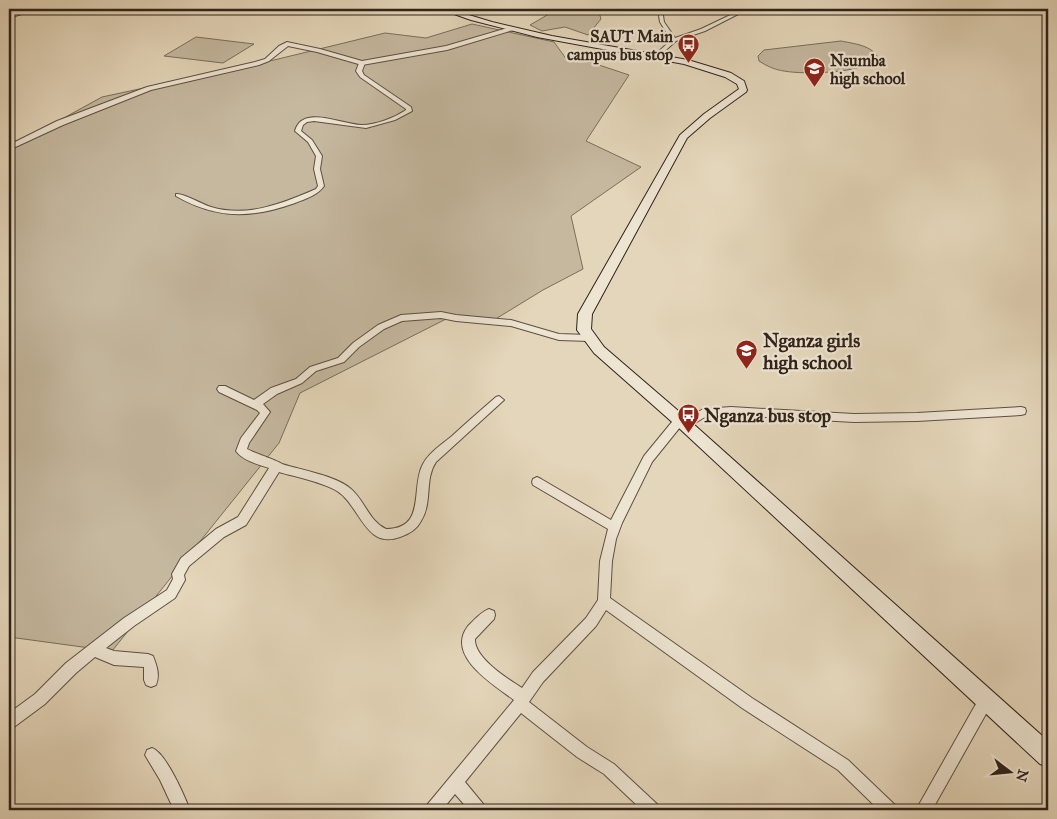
<svg xmlns="http://www.w3.org/2000/svg" width="1057" height="819" viewBox="0 0 1057 819" font-family="'IM FELL Great Primer',serif">
  <style>
    .green { fill: #c5b89f; stroke: #7a6e5c }
    .lines { fill: none; stroke-linecap: round; stroke-linejoin: round }
    .minor-casing { stroke: #5c5042; stroke-width: 2 }
    .tertiary-casing { stroke: #5c5042; stroke-width: 2 }
    .secondary-casing { stroke: #2f231a; stroke-width: 2 }
    .minor { fill: #ede4d2; fill-rule: evenodd }
    .tertiary { fill: #ede4d2; fill-rule: evenodd }
    .secondary { fill: #ede4d2; fill-rule: evenodd }
    .labels { text-anchor: middle; stroke-width: 4.5; stroke-linejoin: round; paint-order: stroke }
    .far-poi-label { font-size: 16px; font-weight: bold; fill: #2f231a; stroke: #ede4d2; text-anchor: end }
    .poi-label { font-size: 19px; font-weight: bold; fill: #2f231a; stroke: #ede4d2; text-anchor: start }
  </style>
  <rect width="100%" height="100%" fill="#e4d6ba"/>
  <filter id="stains"><feTurbulence type="fractalNoise" baseFrequency=".004" numOctaves="4"/><feColorMatrix values="0 0 0 0 .2 0 0 0 0 .09 0 0 0 0 .02 0 0 0 .5 -.17"/></filter>
  <radialGradient id="worn" r=".72"><stop offset=".6" stop-color="#630" stop-opacity="0"/><stop offset="1" stop-color="#630" stop-opacity=".3"/></radialGradient>
  <g class="green">
    <path d="M12,9H98V11C76,14 54,12 32,14L29,11Z"/>
    <polygon points="517,9 598,9 601,19 588,35 565,27 542,31 530,25 549,14"/>
    <polygon points="472,24 554,42 567,60 590,62 629,75 586,141 641,167 571,216 583,269 543,290 494,320 448,318 300,393 279,443 112,651 9,637 9,148 102,97 274,60 385,33 426,38"/>
    <polygon points="196,37 254,44 223,63 164,56"/>
    <path d="M841,41C855,44 872,45 879,59C862,73 805,75 784,71C775,70 767,66 759,61L758,56L764,50Z"/>
  </g>
  <g class="lines">
    <defs>
      <g id="minor">
        <polygon points="31,9 37,9 9,18 9,16"/>
        <polygon points="658,9 662,9 664,22 675,38 701,29 743,9 748,9 705,31 676,41 657,58 655,55 671,40 660,22"/>
        <polygon points="984,9 991,9 997,11 995,12"/>
        <path d="M362,61L365,63L362,71L364,75L411,107L412,111L395,120L366,128L314,121L307,122L303,125L301,131L312,140L322,156L320,169L324,186C318,195 305,199 295,203C251,219 216,219 176,196V194C184,193 201,204 211,207C247,218 284,203 316,189L318,186L314,169L316,156L308,142L295,131C302,104 343,125 362,125C376,125 394,118 406,110V109L360,77L356,71L359,63Z"/>
        <path d="M441,312L456,315L511,320L559,334L589,335L594,338L589,341L559,340L511,326L456,321L441,318L402,321L384,329L359,347L344,362L316,371L302,383L277,394L263,404L270,412L249,443L247,449C254,453 279,461 282,464C301,470 337,476 351,489C365,501 369,521 386,529C426,529 411,489 422,466C428,453 441,445 452,436C466,423 481,410 496,397L499,396L504,400L436,462C424,480 433,502 421,521C417,529 409,534 400,537C365,550 360,505 337,491C322,482 296,477 279,472L246,525L224,537L189,566L184,575L185,580L175,598L134,626L106,648L114,651L148,654L153,656C157,666 160,675 156,685L151,687L146,685L144,680V667L114,665L95,657L76,673L45,704L14,727L9,729V713L35,694L66,663L124,618L167,590L173,579L172,574L181,558L216,529L238,517L269,468C259,465 242,460 236,451L241,438L260,413L257,410L219,392L217,389L219,386H225L254,400L271,388L296,379L310,367L338,358L353,343L378,325L401,315Z"/>
        <path d="M731,407L854,414L917,413L1021,407L1025,408L1026,411L1025,414L1021,415L917,421L854,422L731,415L705,417L685,429L681,426L652,462L622,523L616,539L612,561L610,598L752,698L848,760L895,805L898,810H879L838,770L742,708L606,610L596,626L543,682L529,702L587,747L614,764L658,805L661,810H642L604,774L577,757L521,713L465,782L484,805L487,810H469L455,794L442,810H424L427,805L514,700C494,685 445,656 468,626C474,620 481,612 489,609L494,611L495,615L494,619L475,639C474,658 508,679 522,688L533,672L586,618L598,600L600,561L608,529L533,485L532,482L533,479L537,477L541,479L611,520L644,456L676,417L680,416L685,420L703,409Z"/>
        <polygon points="986,693 991,695 993,700 991,705 932,810 916,810 981,695"/>
        <path d="M152,748C166,753 184,795 190,810H174L160,780L145,755L147,750Z"/>
      </g>
      <polygon id="tertiary" points="511,27 513,30 447,50 362,65 317,52 288,46 269,61 259,65 151,90 63,125 9,150 9,145 57,121 147,87 255,62 265,59 279,46 287,42 320,49 362,61 446,46"/>
      <polygon id="secondary" points="440,9 449,9 492,22 552,36 688,60 731,73 744,81 747,90 746,92 710,118 687,138 592,314 591,329 604,347 690,421 1048,741 1048,767 1040,764 680,429 594,353 577,330 578,314 680,135 704,114 739,89 737,84 725,77 684,64 537,37 471,20"/>
    </defs>
    <use href="#minor" class="minor-casing"/>
    <use href="#tertiary" class="tertiary-casing"/>
    <use href="#secondary" class="secondary-casing"/>
    <use href="#minor" class="minor"/>
    <use href="#tertiary" class="tertiary"/>
    <use href="#secondary" class="secondary"/>
  </g>
  <defs>
    <symbol id="bus-pin" viewBox="-11 -11 22 30"><path d="M0 17L-7.5 6A9.5 9.5 0 1 1 7.5 6Z" fill="#8f2418" stroke="#ede4d2"/><path d="M-5-6H5V4H4V6H2V4H-2V6H-4V4H-5ZM-3.5-4V0h7V-4ZM-3.5 1.2v1.5H-2V1.2ZM2 1.2v1.5H3.5V1.2Z" fill="#fff"/></symbol>
    <symbol id="school-pin" viewBox="-11 -11 22 30"><path d="M0 17L-7.5 6A9.5 9.5 0 1 1 7.5 6Z" fill="#8f2418" stroke="#ede4d2"/><path d="M0-5L7-2L0 1L-7-2ZM-4 1L0 2.5L4 1V4Q0 6-4 4Z" fill="#fff"/></symbol>
  </defs>
  <g fill-rule="evenodd">
    <use href="#bus-pin" x="676" y="32" width="25" height="34"/>
    <use href="#school-pin" x="802" y="56" width="25" height="34"/>
    <use href="#school-pin" x="734" y="338" width="25" height="34"/>
    <use href="#bus-pin" x="676" y="402" width="25" height="34"/>
  </g>
  <g class="labels">
    <g class="far-poi-label">
      <text x="673" y="42">SAUT Main<tspan x="673" dy="18">campus bus stop</tspan></text>
      <text x="830" y="66" text-anchor="start">Nsumba<tspan x="830" dy="18">high school</tspan></text>
    </g>
    <g class="poi-label">
      <text x="763" y="347">Nganza girls<tspan x="763" dy="22">high school</tspan></text>
      <text x="704" y="422">Nganza bus stop</text>
    </g>
  </g>
  <rect width="1057" height="819" fill="none" stroke="#e4d6ba" stroke-width="30"/>
  <rect x="10" y="10" width="1037" height="799" fill="none" stroke="#2f231a" stroke-width="2.5"/>
  <rect x="15" y="15" width="1027" height="789" fill="none" stroke="#2f231a"/>
  <g transform="translate(1010 772) rotate(106)" stroke="#ede4d2" stroke-width="4" paint-order="stroke">
  <path d="M0-4L9 19L0 12L-9 19Z" fill="#2f231a"/>
  <text y="-8" font-size="14" font-weight="bold" text-anchor="middle" fill="#2f231a">N</text>
  </g>
  <rect width="100%" height="100%" filter="url(#stains)"/>
  <rect width="100%" height="100%" fill="url(#worn)"/>
</svg>
